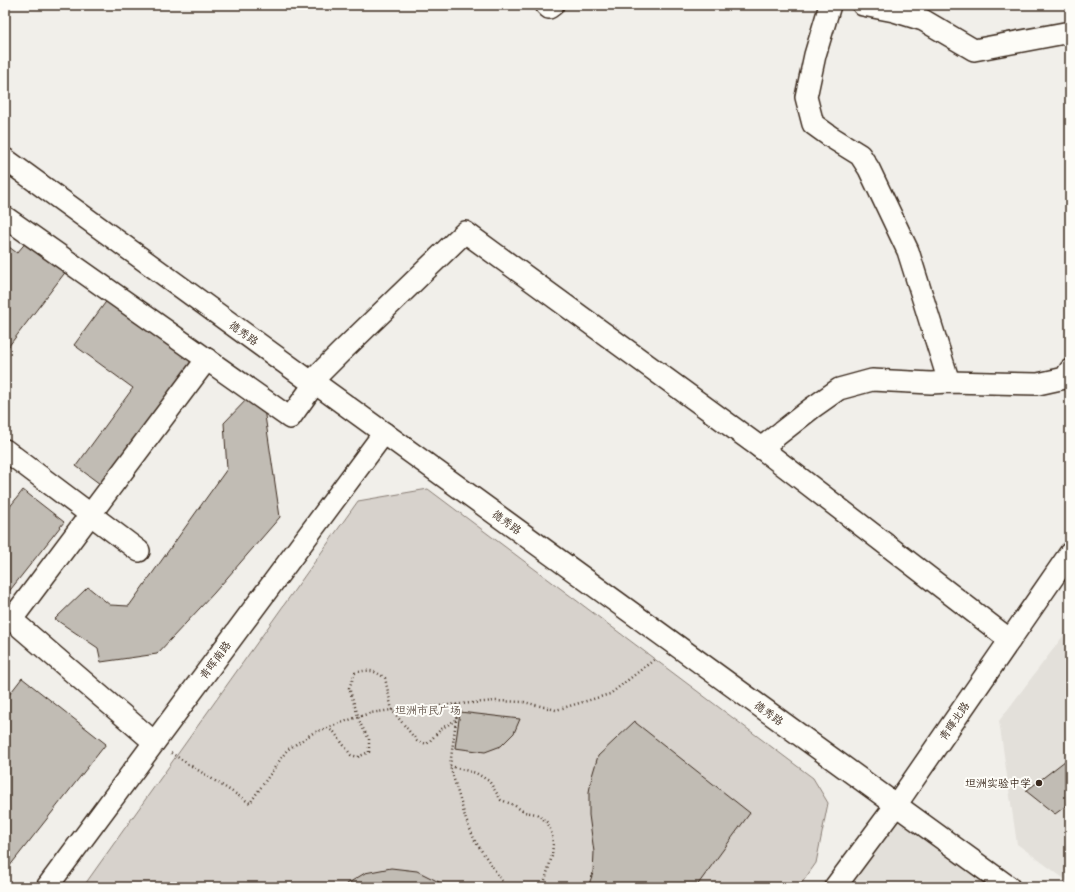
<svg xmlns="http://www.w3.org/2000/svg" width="1075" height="892" viewBox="0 0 1075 892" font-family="'Comic Neue','LXGW WenKai TC',sans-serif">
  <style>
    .built { fill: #e3e0da }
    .green { fill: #d7d2cc; stroke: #897e75 }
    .building { fill: #c1bcb4; stroke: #3b2a1e }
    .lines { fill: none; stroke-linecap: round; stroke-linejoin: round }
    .minor-casing { stroke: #3b2a1e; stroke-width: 24 }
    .path { stroke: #3b2a1e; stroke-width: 2.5; stroke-dasharray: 1 3; stroke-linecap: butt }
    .minor { stroke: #fdfcf7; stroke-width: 21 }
    .poi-dot { fill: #3b2a1e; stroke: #fdfcf7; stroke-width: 1.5 }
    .labels { text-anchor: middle; stroke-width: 4; stroke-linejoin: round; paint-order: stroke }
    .street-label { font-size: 11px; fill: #3b2a1e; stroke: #fdfcf7 }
    .park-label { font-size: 11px; fill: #62544a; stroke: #fdfcf7 }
    .poi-label { font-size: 11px; fill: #3b2a1e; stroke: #fdfcf7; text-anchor: end }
  </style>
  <rect width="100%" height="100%" fill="#f1efea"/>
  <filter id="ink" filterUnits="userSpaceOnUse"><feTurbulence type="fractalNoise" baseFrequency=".025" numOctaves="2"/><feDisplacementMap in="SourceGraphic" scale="8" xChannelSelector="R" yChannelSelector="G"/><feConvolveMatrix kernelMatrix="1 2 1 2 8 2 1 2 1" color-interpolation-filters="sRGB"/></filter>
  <g filter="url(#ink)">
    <g class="built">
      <polygon points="1070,627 1070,883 1017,844 999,721"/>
      <polygon points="896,805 1009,887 843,887"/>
    </g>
    <polygon class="green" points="428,489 813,778 828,803 816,863 799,887 83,887 358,501"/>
    <g class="building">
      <polygon points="28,240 67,270 5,351 5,244 17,253"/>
      <polygon points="108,299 192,361 100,484 76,466 133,388 74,345"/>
      <polygon points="250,396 264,409 280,517 214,593 157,654 101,662 98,648 55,619 88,587 110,605 129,606 227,469 224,423"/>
      <polygon points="23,490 64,522 7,594 5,592 5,513"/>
      <polygon points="22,678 106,744 5,872 5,700"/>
      <polygon points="460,712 520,719 514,733 501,746 485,752 455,748"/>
      <polygon points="635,721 636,723 750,813 696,887 588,887 593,873 594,852 589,815 589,792 592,776 598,756"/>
      <polygon points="1070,757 1070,803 1055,814 1026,791"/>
      <polygon points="391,868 417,871 441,883 445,887 342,887 365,873"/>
    </g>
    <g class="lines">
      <defs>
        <g id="minor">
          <polyline points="546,5 549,8 553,5"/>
          <polyline points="830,5 815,55 806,97 813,124 831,137 860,155 869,169 908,251 949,382"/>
          <polyline points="863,5 894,11 923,20 974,50 1070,32"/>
          <polyline points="5,159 311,382 315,383 384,433 1009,887"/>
          <polyline points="5,217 290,418 315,383"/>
          <polyline points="311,382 341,352 465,232 761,448 1010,640"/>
          <polyline points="761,448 812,408 839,389 872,380 931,383 949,382 1038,384 1065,378 1070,370"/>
          <polyline points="5,450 139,551"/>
          <polyline points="5,614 154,742"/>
          <polyline points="12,619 207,359"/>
          <polyline points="47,887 384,433"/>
          <polyline points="835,887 896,805 1070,553"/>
        </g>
      </defs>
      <use href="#minor" class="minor-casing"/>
      <g class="path">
        <polyline points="458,705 450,766 466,820 475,841 506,887"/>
        <path d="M327,728L334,732L351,755L358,757L369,752V739L361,725L349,688L355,673C368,669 374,670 385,678L392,710L417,741L427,744L442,728L456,720"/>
        <polyline points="171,753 250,803 287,750 313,733 346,721 370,713 392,710 495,701 524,702 556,710 610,694 655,659"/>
        <polyline points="450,766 476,773 489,781 501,800 514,805 524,812 537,814 548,823 552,835 553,844 552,856 543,887"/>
      </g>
      <use href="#minor" class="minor"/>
    </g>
  </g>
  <circle class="poi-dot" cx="1039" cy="783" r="4"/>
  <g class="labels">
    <g class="street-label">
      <text transform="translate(244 333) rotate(36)" y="4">德秀路</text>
      <text transform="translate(507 522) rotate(36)" y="4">德秀路</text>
      <text transform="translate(215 660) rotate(-53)" y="4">青晖南路</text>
      <text transform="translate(769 713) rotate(36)" y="4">德秀路</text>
      <text transform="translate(954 721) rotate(-55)" y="4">青暉北路</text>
    </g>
    <g class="park-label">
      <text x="428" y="714">坦洲市民广场</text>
    </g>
    <g class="poi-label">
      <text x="1031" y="787">坦洲实验中学</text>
    </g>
  </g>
  <rect width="1075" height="892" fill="none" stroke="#fdfcf7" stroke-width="20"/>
  <rect x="10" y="10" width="1055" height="872" fill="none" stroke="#3b2a1e" stroke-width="1.5" filter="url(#ink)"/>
</svg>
